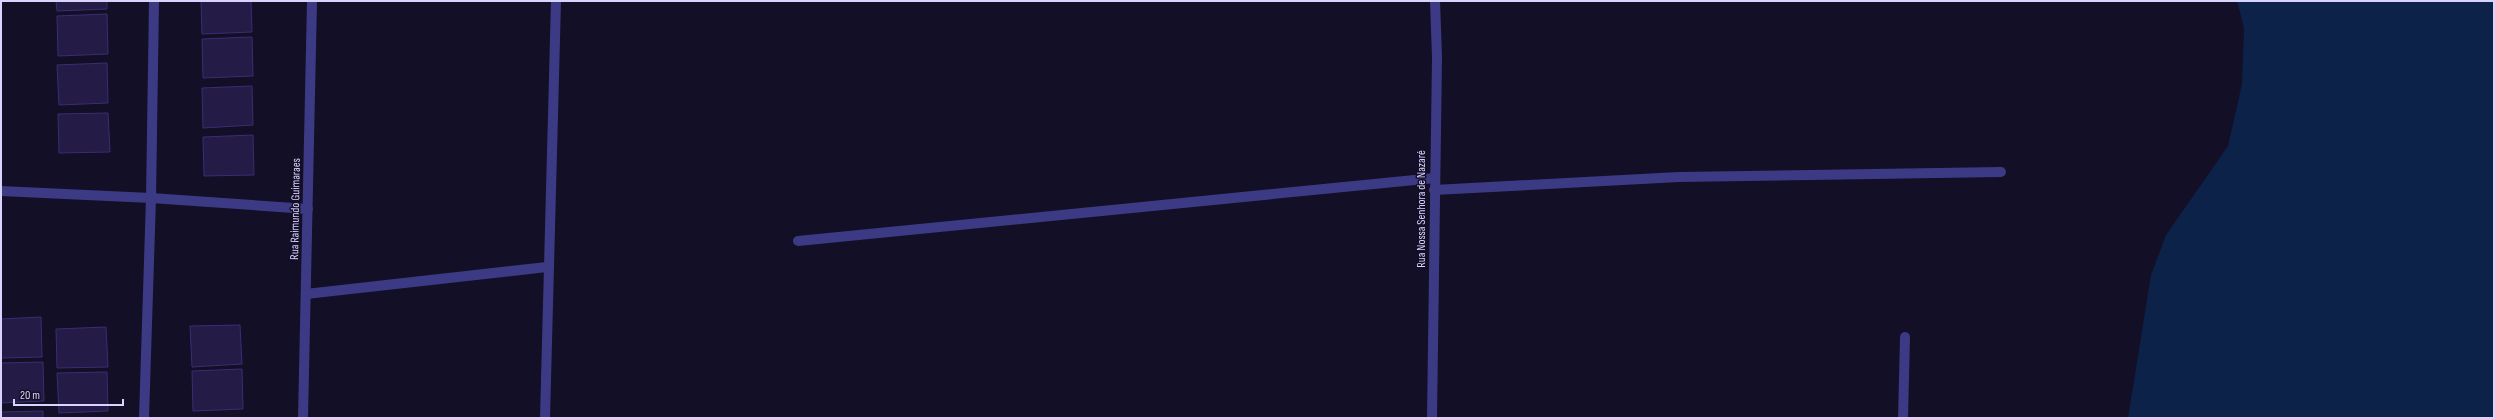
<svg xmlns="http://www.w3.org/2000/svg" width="2495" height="419" viewBox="0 0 2495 419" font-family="'Sofia Sans Condensed',sans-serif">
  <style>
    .water { fill: #0c2248 }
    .building { fill: #241b47; stroke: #3b2d73 }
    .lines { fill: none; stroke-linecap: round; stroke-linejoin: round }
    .minor { stroke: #3d3a85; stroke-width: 10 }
    .labels { text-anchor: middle; stroke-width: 3; stroke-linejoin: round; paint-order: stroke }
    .street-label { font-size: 12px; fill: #d9d4ff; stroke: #130f26 }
  </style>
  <rect width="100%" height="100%" fill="#130f26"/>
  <polygon class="water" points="2237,1 2494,1 2494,418 2128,418 2151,275 2166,235 2228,146 2242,84 2244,28"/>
  <g class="building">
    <polygon points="56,1 107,1 107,9 57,11"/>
    <polygon points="201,1 251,1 252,32 202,34"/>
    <polygon points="107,14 108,54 58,56 57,16"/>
    <polygon points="252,37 253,76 203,78 202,39"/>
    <polygon points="107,63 108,103 59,105 57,65"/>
    <polygon points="252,86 253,125 203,128 202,88"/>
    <polygon points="108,113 110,152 59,153 58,114"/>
    <polygon points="253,135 254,175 204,176 203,137"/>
    <polygon points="41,317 42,357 1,358 1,319"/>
    <polygon points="240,325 242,364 192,367 190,326"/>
    <polygon points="106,327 108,367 57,368 56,329"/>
    <polygon points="43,362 44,401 1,403 1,363"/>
    <polygon points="242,369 243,409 193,411 192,371"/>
    <polygon points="107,372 108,411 59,413 57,373"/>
    <polygon points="43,411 43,418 1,418 1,412"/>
  </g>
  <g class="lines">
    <g class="minor">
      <polyline points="1434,190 1679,177 2001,172"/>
      <polyline points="1,191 151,198 308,209"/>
      <polyline points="798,241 1435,178"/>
      <polyline points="306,294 547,267"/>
      <polyline points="144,418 151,198 154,1"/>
      <polyline points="303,418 312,1"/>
      <polyline points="545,418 556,1"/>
      <polyline points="1432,418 1437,57 1435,1"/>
      <polyline points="1903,418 1905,337"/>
    </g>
  </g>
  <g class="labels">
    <g class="street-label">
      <text transform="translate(295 209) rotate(-89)" y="4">Rua Raimundo Guimaraes</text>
      <text transform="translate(1421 209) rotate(-90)" y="4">Rua Nossa Senhora de Nazaré</text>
    </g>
  </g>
  <rect width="2495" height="419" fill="none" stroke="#d9d4ff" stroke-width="4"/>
  <path d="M14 399v6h109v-6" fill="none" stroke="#d9d4ff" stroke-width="2"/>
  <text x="20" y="399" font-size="12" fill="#d9d4ff" stroke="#130f26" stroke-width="3" paint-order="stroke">20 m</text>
</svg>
